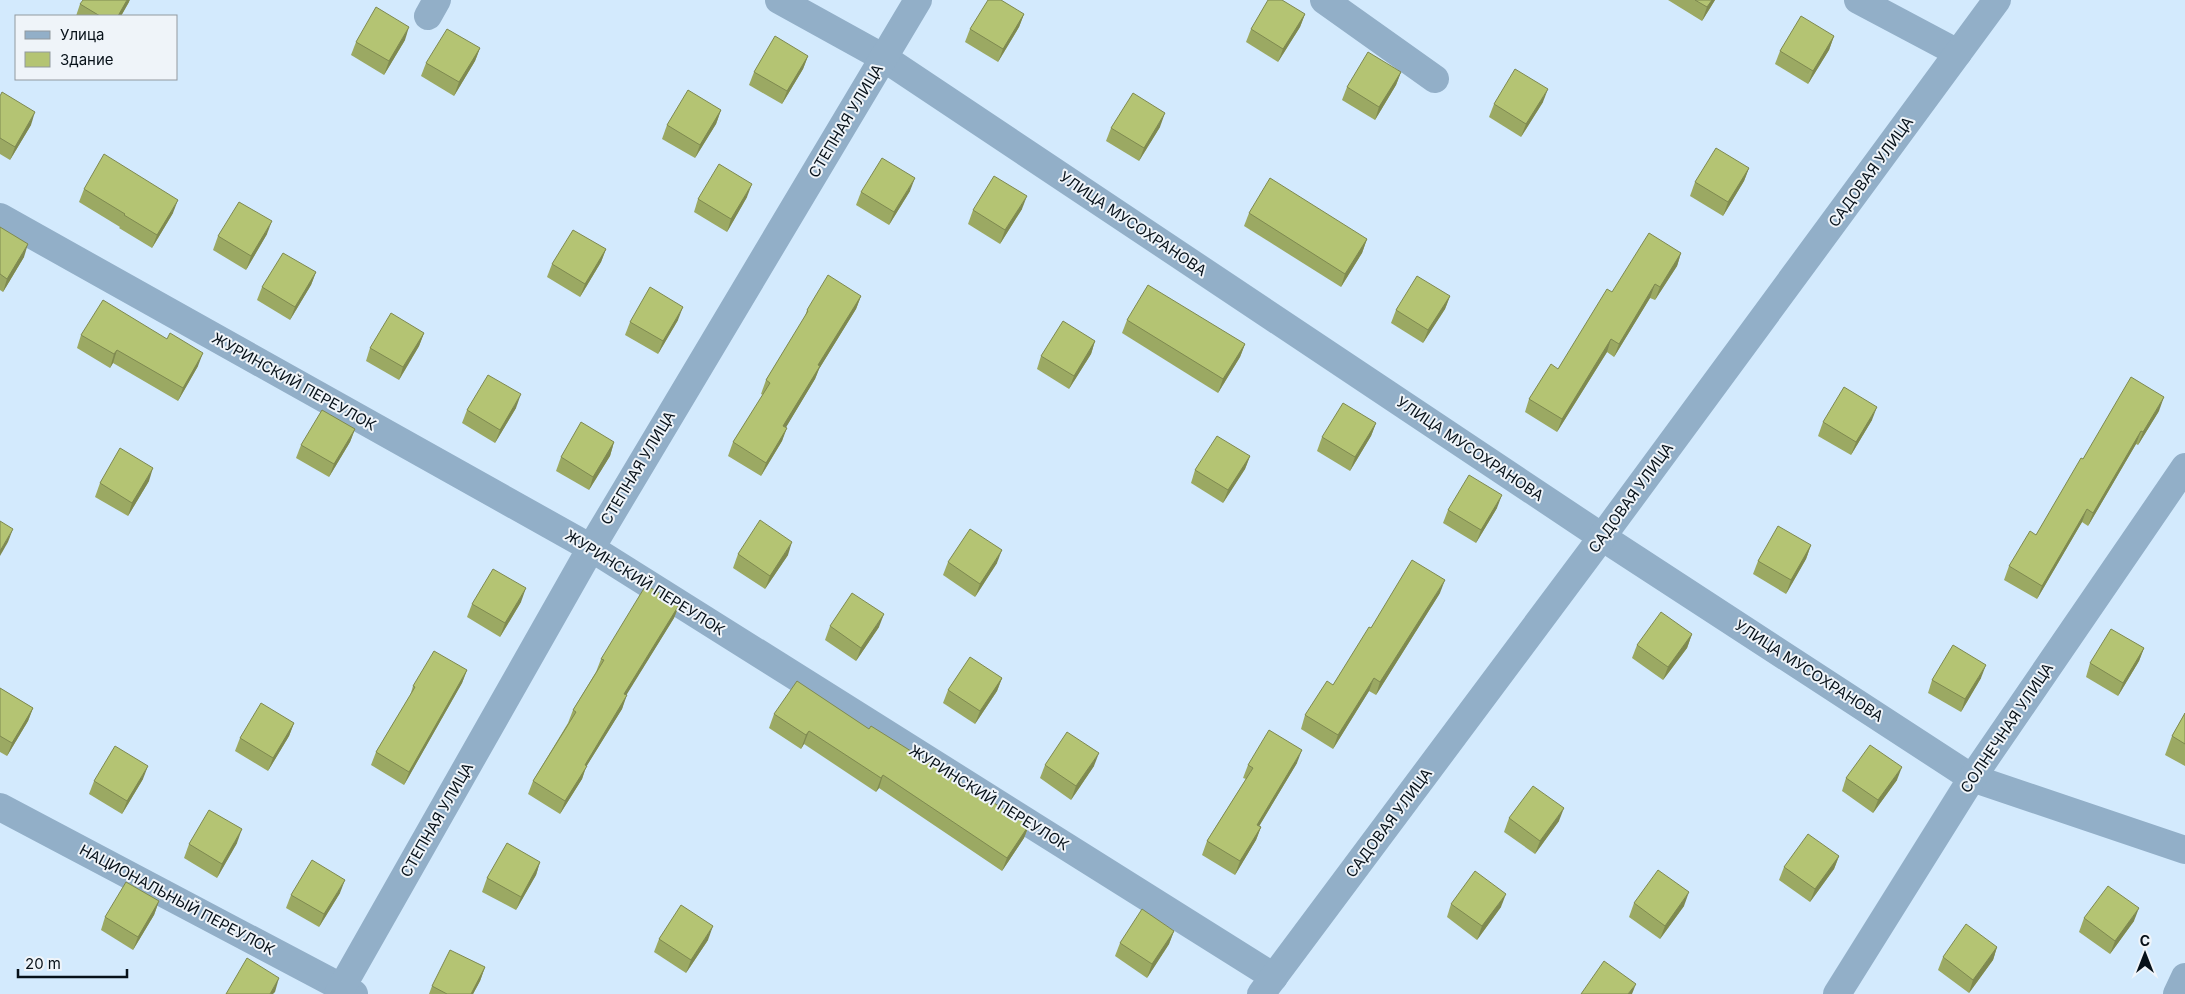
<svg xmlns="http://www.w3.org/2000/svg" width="2185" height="994" viewBox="0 0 2185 994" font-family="Inter,sans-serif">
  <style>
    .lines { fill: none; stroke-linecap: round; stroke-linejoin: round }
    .minor { stroke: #92afc8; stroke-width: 28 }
    .tertiary { stroke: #92afc8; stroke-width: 28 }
    .wall { fill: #9ba963 }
    .shaded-wall { fill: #7e8950 }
    .building { fill: #b4c473; stroke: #7e8950 }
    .labels { text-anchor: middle; stroke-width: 4; stroke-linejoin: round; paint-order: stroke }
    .street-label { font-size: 15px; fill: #071119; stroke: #eff4f9 }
  </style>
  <rect width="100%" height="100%" fill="#d3eafd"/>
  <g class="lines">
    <g class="minor">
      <polyline points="779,0 884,58 1602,537 1972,778 2185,850"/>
      <polyline points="1324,0 1435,79"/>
      <polyline points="1858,0 1958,53"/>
      <polyline points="428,16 437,0"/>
      <polyline points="0,217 591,548 1274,977"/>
      <polyline points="0,807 354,994"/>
      <polyline points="338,994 591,548 918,0"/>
      <polyline points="1837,994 1972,778 2185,467"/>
      <polyline points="2177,994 2185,977"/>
    </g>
    <polyline class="tertiary" points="1261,994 1602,537 1997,0"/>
  </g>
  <g class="wall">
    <polygon points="1668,0 1715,0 1702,21"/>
    <polygon points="129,2 121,16 76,16 80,4"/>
    <polygon points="1024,14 1019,27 998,62 965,42 970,29"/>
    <polygon points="1305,14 1300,27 1278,62 1246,42 1251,29"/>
    <polygon points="1834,36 1829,50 1808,84 1775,64 1780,51"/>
    <polygon points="405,40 384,75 351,55 356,42"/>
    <polygon points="480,48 475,61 454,96 421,76 426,63"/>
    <polygon points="808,56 803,69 782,104 749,85 754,72"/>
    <polygon points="1401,72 1396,85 1375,120 1342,100 1347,87"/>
    <polygon points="0,96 31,125 10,160 0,154"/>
    <polygon points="1543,102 1521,137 1489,117 1494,104"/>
    <polygon points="721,110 716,124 695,158 662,139 667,125"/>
    <polygon points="1160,127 1139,161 1106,141 1111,128"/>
    <polygon points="1749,168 1744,181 1723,216 1690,196 1695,182"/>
    <polygon points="84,189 173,213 152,248 119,228 120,227 79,202"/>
    <polygon points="910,191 889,225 856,205 861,192"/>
    <polygon points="747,197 727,232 694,212 698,199"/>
    <polygon points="1022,209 1000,244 968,224 973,210"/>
    <polygon points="1249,213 1367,239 1362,253 1341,287 1244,226"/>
    <polygon points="0,227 24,257 3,292 0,290"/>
    <polygon points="267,234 246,270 213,250 218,236"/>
    <polygon points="606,249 601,262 580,297 547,277 552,264"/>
    <polygon points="1681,253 1677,266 1655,300 1650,298 1614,357 1607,352 1557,432 1525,412 1529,399 1558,369 1612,292"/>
    <polygon points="316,272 311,285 290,320 257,300 262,287"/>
    <polygon points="861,296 856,309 819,369 815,379 786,427 782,441 761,476 728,456 733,442 763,395 761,394 766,380 804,319 807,310"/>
    <polygon points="1450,296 1445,309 1423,343 1391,323 1396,310"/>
    <polygon points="678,320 658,354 625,335 630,322"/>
    <polygon points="1127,320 1245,344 1240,357 1218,393 1122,333"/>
    <polygon points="424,333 419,346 399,380 366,361 370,348"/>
    <polygon points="81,335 198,366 178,401 113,363 110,368 77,348"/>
    <polygon points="1095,341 1091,354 1069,389 1037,369 1041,356"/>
    <polygon points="516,408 495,443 462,423 467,410"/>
    <polygon points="2159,411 2138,445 2136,444 2088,526 2082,522 2037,599 2004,580 2009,566 2036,535 2083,459"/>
    <polygon points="1872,420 1851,455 1818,436 1823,422"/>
    <polygon points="1376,423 1371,436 1350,471 1317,451 1322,437"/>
    <polygon points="355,429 350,442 329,477 296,458 301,445"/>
    <polygon points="614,442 610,456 589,490 556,471 561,457"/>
    <polygon points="1250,456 1245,469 1223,503 1191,483 1195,470"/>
    <polygon points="149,481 128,516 95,497 100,483"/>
    <polygon points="1497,508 1476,543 1443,523 1448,510"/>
    <polygon points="1811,545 1806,559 1786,594 1753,574 1758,561"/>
    <polygon points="738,554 788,555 765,589 733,568"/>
    <polygon points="948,562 997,563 975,597 943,575"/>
    <polygon points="1440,593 1376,695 1369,691 1333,749 1301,729 1305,715 1333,685 1371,628"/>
    <polygon points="521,602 500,637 467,617 472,604"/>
    <polygon points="679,605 674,618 626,695 622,709 586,767 582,779 560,814 528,794 533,781 568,723 573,710 596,672 601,659"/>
    <polygon points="830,626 879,627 856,661 825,640"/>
    <polygon points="1692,634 1687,648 1663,680 1632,658 1637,645"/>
    <polygon points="2144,648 2139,661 2118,696 2086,677 2090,663"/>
    <polygon points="467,670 462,683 404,785 371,765 376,752 410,696 413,686"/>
    <polygon points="1002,678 997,691 975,724 943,703 948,690"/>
    <polygon points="1981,678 1961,712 1928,693 1932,680"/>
    <polygon points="0,688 33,708 28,721 7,756 0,752"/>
    <polygon points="2185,713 2185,766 2165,755 2172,736"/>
    <polygon points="774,714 869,729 1029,825 1024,838 1002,871 879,788 876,792 804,744 801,749 769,728"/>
    <polygon points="294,723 289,736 268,771 235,751 240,738"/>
    <polygon points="1297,763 1259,826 1261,827 1256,840 1235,875 1202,855 1207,841 1246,779 1243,778 1248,765"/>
    <polygon points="1045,765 1094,766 1071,800 1040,778"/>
    <polygon points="1846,778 1897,780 1873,813 1842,791"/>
    <polygon points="143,779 122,814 89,794 94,781"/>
    <polygon points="1509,818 1559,821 1535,854 1504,832"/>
    <polygon points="237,843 217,878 184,858 189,844"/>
    <polygon points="1839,856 1834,869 1810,902 1779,880 1784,867"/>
    <polygon points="540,862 536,875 516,910 482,892 487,878"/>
    <polygon points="340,893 319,927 286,908 291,895"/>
    <polygon points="159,901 154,915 133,950 101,930 105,917"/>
    <polygon points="1634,903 1684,906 1660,939 1629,917"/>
    <polygon points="1451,904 1501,907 1477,940 1447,917"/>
    <polygon points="2084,918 2134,921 2110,954 2079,932"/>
    <polygon points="1174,931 1169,944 1147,978 1115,956 1120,943"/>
    <polygon points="659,939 708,940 686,973 654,952"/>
    <polygon points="1997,947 1993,960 1969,993 1938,970 1943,957"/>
    <polygon points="485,967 480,981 473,994 429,994 432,986"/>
  </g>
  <g class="shaded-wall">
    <polygon points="127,0 130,0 121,16 118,16"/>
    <polygon points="1712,0 1715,0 1702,21 1707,7"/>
    <polygon points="1024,14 1019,27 998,62 1003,49"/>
    <polygon points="1305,14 1300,27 1278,62 1283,49"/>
    <polygon points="409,27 405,40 384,75 389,61"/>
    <polygon points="1834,36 1829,50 1808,84 1813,71"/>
    <polygon points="480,48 475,61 454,96 459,82"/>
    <polygon points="808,56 803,69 782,104 787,91"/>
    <polygon points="1401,72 1396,85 1375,120 1379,107"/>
    <polygon points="1548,89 1543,102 1521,137 1526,124"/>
    <polygon points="721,110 716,124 695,158 700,145"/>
    <polygon points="35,112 31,125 10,160 15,147"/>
    <polygon points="1165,113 1160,127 1139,161 1144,148"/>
    <polygon points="1749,168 1744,181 1723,216 1728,202"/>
    <polygon points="915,178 910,191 889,225 894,212"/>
    <polygon points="752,184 747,197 727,232 731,219"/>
    <polygon points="1027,196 1022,209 1000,244 1005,230"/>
    <polygon points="178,200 173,213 152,248 157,235"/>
    <polygon points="272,221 267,234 246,270 251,256"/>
    <polygon points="1367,239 1362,253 1341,287 1345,274"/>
    <polygon points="28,244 24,257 3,292 7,279"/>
    <polygon points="606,249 601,262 580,297 585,284"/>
    <polygon points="1681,253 1677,266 1655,300 1660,287"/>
    <polygon points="316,272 311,285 290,320 295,307"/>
    <polygon points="1655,284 1650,298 1614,357 1619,344"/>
    <polygon points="861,296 856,309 819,369 815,379 779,439 783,426 818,365"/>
    <polygon points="1450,296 1445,309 1423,343 1428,330"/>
    <polygon points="683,307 678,320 658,354 663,341"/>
    <polygon points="424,333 419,346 399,380 403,367"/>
    <polygon points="1611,339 1607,352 1557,432 1562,419"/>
    <polygon points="1095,341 1091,354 1069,389 1074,376"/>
    <polygon points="1245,344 1240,357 1218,393 1223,379"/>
    <polygon points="117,350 113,363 110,368 114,354"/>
    <polygon points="203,353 198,366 178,401 183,388"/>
    <polygon points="521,394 516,408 495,443 500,430"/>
    <polygon points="2164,397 2159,411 2138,445 2143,432"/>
    <polygon points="1877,407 1872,420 1851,455 1856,442"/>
    <polygon points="1376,423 1371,436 1350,471 1355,457"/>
    <polygon points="787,428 782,441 761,476 766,463"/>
    <polygon points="355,429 350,442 329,477 334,464"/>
    <polygon points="2141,431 2136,444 2088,526 2093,513"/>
    <polygon points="614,442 610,456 589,490 593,477"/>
    <polygon points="1250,456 1245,469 1223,503 1228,490"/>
    <polygon points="153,468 149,481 128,516 132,503"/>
    <polygon points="1502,495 1497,508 1476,543 1481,530"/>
    <polygon points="2087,509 2082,522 2037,599 2042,586"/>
    <polygon points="13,529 8,542 0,556 0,551"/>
    <polygon points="792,542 788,555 765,589 770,576"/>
    <polygon points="1811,545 1806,559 1786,594 1791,580"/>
    <polygon points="1002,550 997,563 975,597 980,584"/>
    <polygon points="1445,580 1440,593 1376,695 1380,682"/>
    <polygon points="526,588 521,602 500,637 505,623"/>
    <polygon points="679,605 674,618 619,707 624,694"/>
    <polygon points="884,614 879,627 856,661 861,648"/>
    <polygon points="1692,634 1687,648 1663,680 1668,667"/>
    <polygon points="2144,648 2139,661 2118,696 2123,683"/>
    <polygon points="1986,665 1981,678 1961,712 1965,699"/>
    <polygon points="467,670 462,683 404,785 409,772"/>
    <polygon points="1002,678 997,691 975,724 980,711"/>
    <polygon points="1374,678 1369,691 1333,749 1338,735"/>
    <polygon points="627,695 622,709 586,767 582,779 560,814 565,801 585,765"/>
    <polygon points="33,708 28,721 7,756 12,743"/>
    <polygon points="294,723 289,736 268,771 273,758"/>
    <polygon points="809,731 804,744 801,749 806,735"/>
    <polygon points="1302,750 1297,763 1252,838 1257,825"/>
    <polygon points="1099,753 1094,766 1071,800 1076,786"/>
    <polygon points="148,766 143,779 122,814 127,801"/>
    <polygon points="1902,767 1897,780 1873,813 1878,800"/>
    <polygon points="883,775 879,788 876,792 881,778"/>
    <polygon points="1564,808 1559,821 1535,854 1540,841"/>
    <polygon points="1029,825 1024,838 1002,871 1007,858"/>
    <polygon points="1261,827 1256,840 1235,875 1240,861"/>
    <polygon points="242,829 237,843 217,878 222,864"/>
    <polygon points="1839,856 1834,869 1810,902 1815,889"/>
    <polygon points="540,862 536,875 516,910 521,897"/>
    <polygon points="345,880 340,893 319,927 324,914"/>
    <polygon points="1689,892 1684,906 1660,939 1665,926"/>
    <polygon points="1506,894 1501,907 1477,940 1482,926"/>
    <polygon points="159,901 154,915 133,950 138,937"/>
    <polygon points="2139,908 2134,921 2110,954 2115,941"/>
    <polygon points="713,926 708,940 686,973 691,960"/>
    <polygon points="1174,931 1169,944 1147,978 1152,964"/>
    <polygon points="1997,947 1993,960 1969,993 1973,980"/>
    <polygon points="485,967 480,981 473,994 471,994"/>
    <polygon points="279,978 275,992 273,994 270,994"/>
    <polygon points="1636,984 1632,994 1628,994"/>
  </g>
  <g class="building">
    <polygon points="83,0 127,0 118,16 100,16 80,4"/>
    <polygon points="988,0 1001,0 1024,14 1003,49 970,29"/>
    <polygon points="1268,0 1282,0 1305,14 1283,49 1251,29"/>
    <polygon points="1695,0 1712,0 1707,7"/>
    <polygon points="376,7 409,27 389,61 356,42"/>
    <polygon points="1801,16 1834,36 1813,71 1780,51"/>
    <polygon points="447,29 480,48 459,82 426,63"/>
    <polygon points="775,36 808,56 787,91 754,72"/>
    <polygon points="1368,52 1401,72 1379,107 1347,87"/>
    <polygon points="1515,69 1548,89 1526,124 1494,104"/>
    <polygon points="688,90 721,110 700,145 667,125"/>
    <polygon points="2,92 35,112 15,147 0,138 0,96"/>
    <polygon points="1133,93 1165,113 1144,148 1111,128"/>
    <polygon points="1716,148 1749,168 1728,202 1695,182"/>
    <polygon points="104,154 178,200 157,235 124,215 125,214 84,189"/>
    <polygon points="882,158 915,178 894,212 861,192"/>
    <polygon points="719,164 752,184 731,219 698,199"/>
    <polygon points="994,176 1027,196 1005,230 973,210"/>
    <polygon points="1270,178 1367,239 1345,274 1249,213"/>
    <polygon points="239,202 272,221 251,256 218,236"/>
    <polygon points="0,227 28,244 7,279 0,274"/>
    <polygon points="573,230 606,249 585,284 552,264"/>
    <polygon points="1649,233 1681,253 1660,287 1655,284 1619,344 1611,339 1562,419 1529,399 1551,364 1558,369 1607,289 1612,292"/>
    <polygon points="283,253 316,272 295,307 262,287"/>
    <polygon points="828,275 861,296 818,365 820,366 783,426 787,428 766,463 733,442 770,383 766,380 808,311 807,310"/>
    <polygon points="1417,276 1450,296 1428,330 1396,310"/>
    <polygon points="1148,285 1245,344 1223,379 1127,320"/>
    <polygon points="650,287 683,307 663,341 630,322"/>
    <polygon points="103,300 167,339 170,333 203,353 183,388 117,350 114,354 81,335"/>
    <polygon points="391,313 424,333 403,367 370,348"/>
    <polygon points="1063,321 1095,341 1074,376 1041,356"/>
    <polygon points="488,375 521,394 500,430 467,410"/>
    <polygon points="2131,377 2164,397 2143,432 2141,431 2093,513 2087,509 2042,586 2009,566 2030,531 2036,535 2081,458 2083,459"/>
    <polygon points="1844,387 1877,407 1856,442 1823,422"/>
    <polygon points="1343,403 1376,423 1355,457 1322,437"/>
    <polygon points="322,410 355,429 334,464 301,445"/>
    <polygon points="581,422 614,442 593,477 561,457"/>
    <polygon points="1217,436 1250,456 1228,490 1195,470"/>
    <polygon points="120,448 153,468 132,503 100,483"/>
    <polygon points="1469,475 1502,495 1481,530 1448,510"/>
    <polygon points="760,520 792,542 770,576 738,554"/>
    <polygon points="0,521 13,529 0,551"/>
    <polygon points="1778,526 1811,545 1791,580 1758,561"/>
    <polygon points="970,529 1002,550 980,584 948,562"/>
    <polygon points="1412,560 1445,580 1380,682 1374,678 1338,735 1305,715 1327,681 1333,685 1369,627 1371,628"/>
    <polygon points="493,569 526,588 505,623 472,604"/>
    <polygon points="646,585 679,605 624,694 627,695 585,765 587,766 565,801 533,781 576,712 573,710 604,660 601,659"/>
    <polygon points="852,593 884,614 861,648 830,626"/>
    <polygon points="1661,612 1692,634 1668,667 1637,645"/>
    <polygon points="2111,629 2144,648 2123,683 2090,663"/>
    <polygon points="1953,645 1986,665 1965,699 1932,680"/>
    <polygon points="434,651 467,670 409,772 376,752 415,687 413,686"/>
    <polygon points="970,657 1002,678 980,711 948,690"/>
    <polygon points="797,681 869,729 871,726 1029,825 1007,858 883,775 881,778 809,731 806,735 774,714"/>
    <polygon points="0,688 33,708 12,743 0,736"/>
    <polygon points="261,703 294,723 273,758 240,738"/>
    <polygon points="2185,713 2185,744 2172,736"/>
    <polygon points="1269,730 1302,750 1257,825 1261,827 1240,861 1207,841 1253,768 1248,765"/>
    <polygon points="1067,732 1099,753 1076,786 1045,765"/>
    <polygon points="1870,745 1902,767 1878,800 1846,778"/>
    <polygon points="115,746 148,766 127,801 94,781"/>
    <polygon points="1533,786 1564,808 1540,841 1509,818"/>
    <polygon points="209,810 242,829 222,864 189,844"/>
    <polygon points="1808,834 1839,856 1815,889 1784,867"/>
    <polygon points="507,843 540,862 521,897 487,878"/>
    <polygon points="312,860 345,880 324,914 291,895"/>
    <polygon points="1658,870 1689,892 1665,926 1634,903"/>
    <polygon points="1475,871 1506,894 1482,926 1451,904"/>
    <polygon points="126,882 159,901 138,937 105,917"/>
    <polygon points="2108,886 2139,908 2115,941 2084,918"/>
    <polygon points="681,905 713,926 691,960 659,939"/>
    <polygon points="1142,909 1174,931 1152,964 1120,943"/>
    <polygon points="1966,924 1997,947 1973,980 1943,957"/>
    <polygon points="450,950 485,967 471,994 447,994 432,986"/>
    <polygon points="247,958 279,978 270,994 226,994"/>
    <polygon points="1604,961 1636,984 1628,994 1581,994"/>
  </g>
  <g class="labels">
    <g class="street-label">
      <text transform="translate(846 121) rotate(-59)" y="5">СТЕПНАЯ УЛИЦА</text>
      <text transform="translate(1871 172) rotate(-54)" y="5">САДОВАЯ УЛИЦА</text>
      <text transform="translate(1133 224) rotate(34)" y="5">УЛИЦА МУСОХРАНОВА</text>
      <text transform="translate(294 382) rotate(29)" y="5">ЖУРИНСКИЙ ПЕРЕУЛОК</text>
      <text transform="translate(1470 449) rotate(34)" y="5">УЛИЦА МУСОХРАНОВА</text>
      <text transform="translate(638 468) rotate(-59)" y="5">СТЕПНАЯ УЛИЦА</text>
      <text transform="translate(1631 498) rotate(-54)" y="5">САДОВАЯ УЛИЦА</text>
      <text transform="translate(645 583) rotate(32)" y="5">ЖУРИНСКИЙ ПЕРЕУЛОК</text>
      <text transform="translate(1809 671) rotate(33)" y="5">УЛИЦА МУСОХРАНОВА</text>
      <text transform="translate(2007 728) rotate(-56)" y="5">СОЛНЕЧНАЯ УЛИЦА</text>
      <text transform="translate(989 798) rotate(32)" y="5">ЖУРИНСКИЙ ПЕРЕУЛОК</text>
      <text transform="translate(437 820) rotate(-60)" y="5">СТЕПНАЯ УЛИЦА</text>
      <text transform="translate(1389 823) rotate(-53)" y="5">САДОВАЯ УЛИЦА</text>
      <text transform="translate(177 900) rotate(28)" y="5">НАЦИОНАЛЬНЫЙ ПЕРЕУЛОК</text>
    </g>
  </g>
  <rect x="15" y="15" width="162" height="65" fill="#eff4f9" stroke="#92999f"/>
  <rect x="25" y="31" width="25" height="8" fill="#92afc8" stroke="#92999f"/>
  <text x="60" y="40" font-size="15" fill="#071119">Улица</text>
  <rect x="25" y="52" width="25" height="15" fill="#b4c473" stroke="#92999f"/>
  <text x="60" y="65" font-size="15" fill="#071119">Здание</text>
  <g transform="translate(2145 954)" stroke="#eff4f9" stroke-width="4" paint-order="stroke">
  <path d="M0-4L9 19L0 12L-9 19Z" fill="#071119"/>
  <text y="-8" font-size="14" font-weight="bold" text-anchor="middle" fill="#071119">С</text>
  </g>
  <path d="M18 969v8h109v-8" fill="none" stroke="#071119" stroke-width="2.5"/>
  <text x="25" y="969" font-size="15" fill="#071119" stroke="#eff4f9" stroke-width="4" paint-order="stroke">20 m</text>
</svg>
